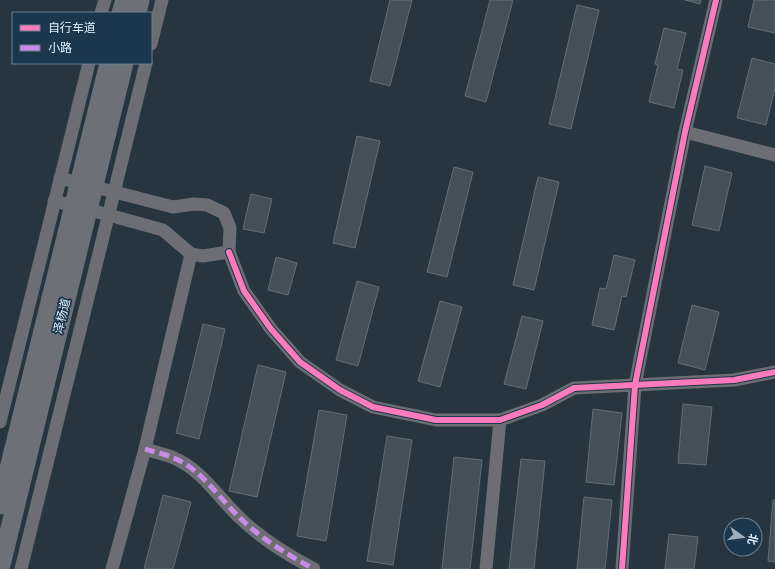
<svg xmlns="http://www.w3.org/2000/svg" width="775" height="569" viewBox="0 0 775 569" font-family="Mulish,'Noto Sans SC',sans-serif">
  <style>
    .building { fill: #43505a; stroke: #616e77 }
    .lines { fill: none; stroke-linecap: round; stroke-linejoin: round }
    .street { stroke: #6c6e74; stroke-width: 13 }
    .secondary { stroke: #6d7077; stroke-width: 19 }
    .quiet { stroke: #ca8be6; stroke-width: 5; stroke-dasharray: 10 5; stroke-linecap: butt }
    .cycleway-casing { stroke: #1c364b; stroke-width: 8 }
    .cycleway { stroke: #fd7abc; stroke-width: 6 }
    .labels { text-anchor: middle; stroke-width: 3.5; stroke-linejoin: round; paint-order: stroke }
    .street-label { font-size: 12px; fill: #e1f0fe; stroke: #1c364b }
  </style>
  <rect width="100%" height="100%" fill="#263540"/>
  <g class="building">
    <polygon points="390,0 412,0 390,86 370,81"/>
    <polygon points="490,0 513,0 486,102 465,96"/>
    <polygon points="685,0 701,0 700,4"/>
    <polygon points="754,0 775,0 775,33 748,27"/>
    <polygon points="577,5 599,10 571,129 549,124"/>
    <polygon points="664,28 686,33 677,69 683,70 674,108 649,102 658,65 655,64"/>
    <polygon points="752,58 775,64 775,88 766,125 737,118"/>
    <polygon points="357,136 380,141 355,248 333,243"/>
    <polygon points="705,166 732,173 719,231 692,225"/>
    <polygon points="454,167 473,172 447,277 427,272"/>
    <polygon points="538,177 559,182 534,290 513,285"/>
    <polygon points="251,194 272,199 264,233 243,229"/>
    <polygon points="614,255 635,260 626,297 622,296 614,330 592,325 600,288 606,289"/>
    <polygon points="276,257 297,263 288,295 268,290"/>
    <polygon points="357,281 379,287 358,366 336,360"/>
    <polygon points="440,301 462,307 440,387 418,381"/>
    <polygon points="692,305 719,312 705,370 678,363"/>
    <polygon points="522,316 543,321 526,389 504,384"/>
    <polygon points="203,324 225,329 199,439 176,433"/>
    <polygon points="258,365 286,372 257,497 229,491"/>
    <polygon points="683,404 712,407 706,465 678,463"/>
    <polygon points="593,409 622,413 614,485 586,482"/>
    <polygon points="319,410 347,415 326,541 297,536"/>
    <polygon points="387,436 412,440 393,565 367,561"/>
    <polygon points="454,457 482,460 470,569 442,569"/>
    <polygon points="521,459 545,461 534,569 509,569"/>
    <polygon points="163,495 191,502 173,569 144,569"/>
    <polygon points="584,497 612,500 605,569 577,569"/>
    <polygon points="773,500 775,500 775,562 768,561"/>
    <polygon points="669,534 698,537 694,569 665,569"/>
  </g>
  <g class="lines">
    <g class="street">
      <polyline points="101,13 105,0"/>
      <polyline points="151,44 162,0"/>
      <polyline points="685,132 775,155"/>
      <polyline points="54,201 87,209 163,230 191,254 203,256 229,252 230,228 224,213 207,205 194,204 173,207 60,178"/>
      <polyline points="229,252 244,291 271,329 300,362 340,390 373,407 436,420 500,420 542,405 574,388 734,380 775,372"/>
      <polyline points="0,422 89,63"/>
      <path d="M145,449C154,452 165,454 174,458C202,470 218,497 239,517C260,538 288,555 314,569"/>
      <polyline points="21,569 146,63"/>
      <polyline points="112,569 145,449 191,254"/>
      <polyline points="486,569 500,420"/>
      <polyline points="622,569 635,385 685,132 716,0"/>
    </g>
    <g class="secondary">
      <polyline points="121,13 125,0"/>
      <polyline points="137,13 140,0"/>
      <polyline points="0,505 109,63"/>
      <polyline points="0,569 124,63"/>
    </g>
    <path class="quiet" d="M145,449C154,452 165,454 174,458C202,470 218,497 239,517C260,538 288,555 314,569"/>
    <defs>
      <g id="cycleway">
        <polyline points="229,252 244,291 271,329 300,362 340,390 373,407 436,420 500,420 542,405 574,388 734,380 775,372"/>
        <polyline points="622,569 635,385 685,132 716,0"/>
      </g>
    </defs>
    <use href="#cycleway" class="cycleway-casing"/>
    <use href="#cycleway" class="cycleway"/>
  </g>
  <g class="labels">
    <g class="street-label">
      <text transform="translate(62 316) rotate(-76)" y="4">泽杨道</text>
    </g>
  </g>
  <rect x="12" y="12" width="140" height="52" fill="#1c364b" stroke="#6b8093"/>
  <rect x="20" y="25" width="20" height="6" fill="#fd7abc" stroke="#6b8093"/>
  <text x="48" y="32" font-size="12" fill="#e1f0fe">自行车道</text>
  <rect x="20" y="45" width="20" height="6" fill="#ca8be6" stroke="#6b8093"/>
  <text x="48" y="52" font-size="12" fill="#e1f0fe">小路</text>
  <g transform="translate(743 537) rotate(104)"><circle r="19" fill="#1c364b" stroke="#6b8093"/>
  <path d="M0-3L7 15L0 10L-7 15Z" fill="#a0afbc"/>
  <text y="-6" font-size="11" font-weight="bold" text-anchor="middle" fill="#e1f0fe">北</text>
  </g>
</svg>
